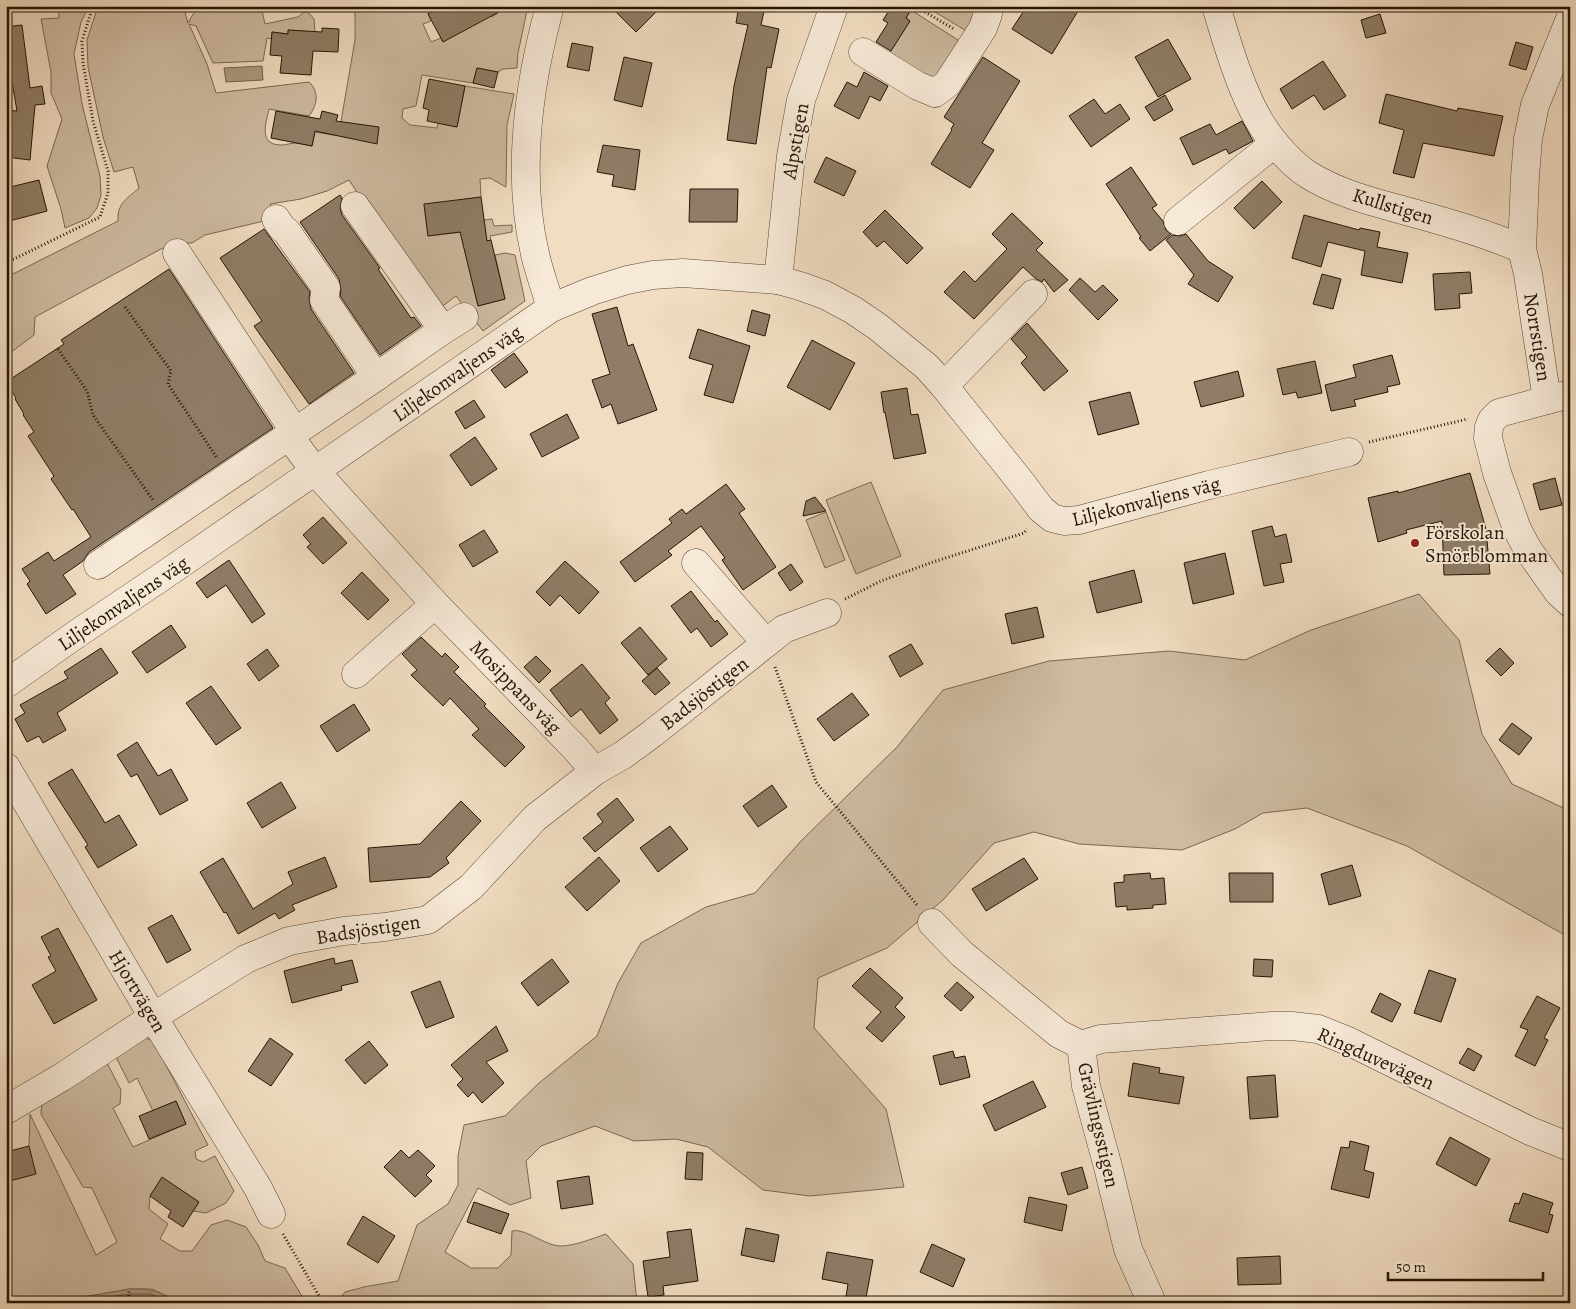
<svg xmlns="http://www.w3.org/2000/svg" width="1576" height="1309" viewBox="0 0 1576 1309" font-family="Alegreya,serif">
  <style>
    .green { fill: #cebba2; stroke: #796853 }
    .water { fill: #ab9981; stroke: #75644f }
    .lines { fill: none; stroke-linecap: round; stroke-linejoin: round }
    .shore { stroke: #685742; stroke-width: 1 }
    .building { fill: #8f7d67; stroke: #241504 }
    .minor-casing { stroke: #574734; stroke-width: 29 }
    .path { stroke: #241504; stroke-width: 3; stroke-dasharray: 1 2.5; stroke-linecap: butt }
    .minor { stroke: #f6e9d7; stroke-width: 28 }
    .poi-dot { fill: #8f2418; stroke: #f6e9d7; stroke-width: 2 }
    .labels { text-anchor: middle; stroke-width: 4; stroke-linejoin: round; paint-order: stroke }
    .street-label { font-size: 20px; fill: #241504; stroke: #f6e9d7 }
    .poi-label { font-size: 20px; fill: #241504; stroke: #f6e9d7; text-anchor: start }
  </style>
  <rect width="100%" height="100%" fill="#f1ddc2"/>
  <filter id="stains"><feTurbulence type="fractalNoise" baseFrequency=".004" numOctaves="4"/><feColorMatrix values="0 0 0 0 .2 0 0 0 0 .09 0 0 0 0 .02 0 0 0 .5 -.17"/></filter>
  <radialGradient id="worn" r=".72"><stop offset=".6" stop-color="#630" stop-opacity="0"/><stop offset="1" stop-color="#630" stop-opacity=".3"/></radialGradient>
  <g class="green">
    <polygon points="58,6 89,6 81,22 74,54 82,104 100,176 101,195 97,208 89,218 65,228 61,209 47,166 62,119 51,93 51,72 41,19 59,18"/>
    <path d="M100,6H183L188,23L195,11L200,6H231L255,10L256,6H261L265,24L298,17L304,12L309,13L314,19L315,32L288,30V34L272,32V39L267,38L263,61L213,63L196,26L189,24L207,64L216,93L309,82C320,93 317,105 309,116L269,109C266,123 258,145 281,145C286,145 291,143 296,143C301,144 307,145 312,146L315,132L333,135L339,133L355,40V13L353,6H441L428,13L431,21L423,24L431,42L441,38L443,42L484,6L492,17L508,6H528L518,53L517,68L503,69L498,72L477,68L473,83L422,75L416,106L403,109L402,118L410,125L437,128L438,123L457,127L465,86L514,94L507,125L506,187L490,178L480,179L481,197L424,205L428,236L470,231L469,222L492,219L494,226L512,225V232L490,236L491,240L464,247L478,306L505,299L495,255L505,253L515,255L525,301L483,331L456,296L436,311L349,180L327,191L301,199L270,204L276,214L264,221L205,235L192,243H175L161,249L35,317L34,335L6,356V266H8L13,274L118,221C117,203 127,199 139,188L133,167L114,172L103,137L88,67L87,40L97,9Z"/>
    <polygon points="925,6 981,6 973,35"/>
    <polygon points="911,10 958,40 958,47 938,80 886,58 910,21 906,18"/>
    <polygon points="871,482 901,556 856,574 826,500"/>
    <polygon points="826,512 845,560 825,568 806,520"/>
    <path d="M1419,594L1459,640L1482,734L1512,784L1570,811V938L1407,846L1307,808L1263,813L1235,829L1182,850L1079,844L1034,832L994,843L943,900L887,948L818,978L814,1028L886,1109L904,1187L810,1196L763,1190L708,1147L676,1139L634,1141L595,1126L541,1146L526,1161L531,1198L510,1205L478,1188L445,1252L471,1268H498L511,1255L512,1231C526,1228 543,1245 560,1246C575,1246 591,1239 606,1234L633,1264L637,1303H337L345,1292L364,1287L398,1281L417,1225L448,1204L458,1185V1156L464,1125L505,1116L539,1083L597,1036L618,983L641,943L706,907L755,893L801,841L897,747L943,690L1049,661L1169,651L1245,660L1311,630Z"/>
    <polygon points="143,1037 151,1040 157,1048 208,1145 195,1151 196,1159 203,1162 215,1156 234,1191 226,1203 206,1213 193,1211 199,1202 162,1178 150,1196 149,1209 168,1224 160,1239 180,1251 192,1251 211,1225 227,1220 246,1227 258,1245 265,1261 285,1268 306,1303 174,1303 169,1297 152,1289 129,1289 74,1299 62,1303 6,1303 6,1182 29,1146 30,1114 96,1255 117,1242 92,1188 83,1187 41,1114 42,1101 105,1059 121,1090 120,1104 113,1108 133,1147 186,1124 176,1101 153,1111 137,1078 129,1083 114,1053"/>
  </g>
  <g class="water">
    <polygon points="262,66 263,80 226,82 224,68"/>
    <path d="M129,1289C146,1289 162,1289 174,1303H62C84,1295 106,1294 129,1289Z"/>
  </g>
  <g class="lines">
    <polyline class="shore" points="79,1303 93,1299 130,1294 151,1294 168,1303"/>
  </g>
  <g class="building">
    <polygon points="441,6 510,6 443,42 428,14"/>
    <polygon points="610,6 662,6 636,32"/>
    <polygon points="739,6 764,11 761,25 779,29 771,68 767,67 756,144 727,140 734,86 748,25 736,23"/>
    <polygon points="892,6 913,6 906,18 910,21 891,51 876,42 888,23 883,20"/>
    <polygon points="1027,6 1081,6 1052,54 1012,29"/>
    <polygon points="1380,14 1386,33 1366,38 1361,20"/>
    <polygon points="22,25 30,88 42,86 45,104 35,105 30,160 6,157 6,110 17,111 10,70 6,70 6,27"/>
    <polygon points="322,28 339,29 338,52 313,51 311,75 280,73 282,56 270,55 272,32 288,34 288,30 322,32"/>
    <polygon points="1168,39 1191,79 1158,97 1135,57"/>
    <polygon points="1516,42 1533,47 1526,70 1509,65"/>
    <polygon points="572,43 593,47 589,71 567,67"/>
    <polygon points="624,57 652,63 642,107 614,100"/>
    <polygon points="983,57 1020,81 982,143 994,150 970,188 931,164 952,130 951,129 954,124 944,117"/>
    <polygon points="1323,61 1346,96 1324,110 1314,95 1292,109 1280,89"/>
    <polygon points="477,68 498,72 494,88 473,83"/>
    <polygon points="864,72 888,86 880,101 870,96 859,119 834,106 847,82 857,87"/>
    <polygon points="429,79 465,86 457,127 427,121 429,110 423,108"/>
    <polygon points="1386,94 1457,111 1458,108 1503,116 1494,156 1423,143 1414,178 1393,173 1404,130 1379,123"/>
    <polygon points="1165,95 1173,110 1154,121 1145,107"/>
    <polygon points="1094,99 1105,114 1120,104 1130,119 1091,147 1069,116"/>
    <polygon points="276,111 320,119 322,111 338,115 336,121 379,127 377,144 315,131 312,146 271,138"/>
    <polygon points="1242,121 1253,141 1229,154 1226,149 1193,165 1180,138 1210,124 1216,135"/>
    <polygon points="603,145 640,150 635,190 612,186 614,175 597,172"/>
    <polygon points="826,157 856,171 844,196 814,182"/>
    <polygon points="1131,167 1157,205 1152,208 1163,221 1166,230 1171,234 1150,251 1139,238 1141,237 1106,184"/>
    <polygon points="39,180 47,211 6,222 6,188"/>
    <polygon points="1262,181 1282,202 1254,229 1234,208"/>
    <polygon points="690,189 738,189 737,222 689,222"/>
    <polygon points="340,195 342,198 340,208 342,215 380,268 378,269 411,318 414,317 421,326 380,355 340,296 341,290 339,279 300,222"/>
    <polygon points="481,197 487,241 491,240 505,299 478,306 460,232 428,236 424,204"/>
    <polygon points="885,210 923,248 907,264 884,241 877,247 863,232"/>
    <polygon points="1012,213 1043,243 1036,250 1068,280 1054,292 1044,279 1042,282 1036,279 1023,267 974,319 944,292 964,271 975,282 1007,249 992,234"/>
    <polygon points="1304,215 1359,230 1360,228 1380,232 1377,247 1408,253 1402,283 1361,275 1365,251 1328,242 1321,267 1292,258"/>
    <polygon points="264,229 310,292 309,298 311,309 354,373 309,404 254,326 262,321 220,258"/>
    <polygon points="1186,234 1208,261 1233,277 1218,302 1188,284 1194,275 1166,240 1172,235 1180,236"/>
    <polygon points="169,269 273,428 89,552 83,561 63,575 76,594 46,614 27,584 30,581 22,569 48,552 54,561 91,537 73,509 72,510 51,479 54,476 28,436 34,432 23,415 24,414 15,399 16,398 6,382 64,344 61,340"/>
    <polygon points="1470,272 1472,293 1459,294 1460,308 1435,310 1433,274"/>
    <polygon points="1322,274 1341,279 1333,309 1313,304"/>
    <polygon points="1080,278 1095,292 1103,285 1118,300 1098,320 1069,290"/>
    <polygon points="617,307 628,346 633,344 657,410 618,424 611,404 602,408 592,380 610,374 592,314"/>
    <polygon points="752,310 770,315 765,336 747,331"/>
    <polygon points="1027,323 1068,371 1044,391 1021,363 1027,357 1011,339"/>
    <polygon points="698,329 750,346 733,403 704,395 713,365 689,358"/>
    <polygon points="812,340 855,363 830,410 787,387"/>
    <polygon points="514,353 528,372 505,388 491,370"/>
    <polygon points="1392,355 1400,384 1387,387 1388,392 1354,400 1356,406 1331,411 1325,385 1356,377 1353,365"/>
    <polygon points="1315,361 1322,393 1298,398 1296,392 1283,395 1277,369"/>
    <polygon points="1238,371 1244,396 1201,407 1194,382"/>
    <polygon points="907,388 911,415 918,414 926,453 894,459 885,412 884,413 881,392"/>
    <polygon points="1130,392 1139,424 1098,435 1089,402"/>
    <polygon points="474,400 485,417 465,429 455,412"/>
    <polygon points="567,414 579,438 542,457 530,434"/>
    <polygon points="475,437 497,469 471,486 450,455"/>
    <polygon points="1470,473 1486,529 1490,574 1444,575 1442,521 1406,530 1407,533 1378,542 1368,498 1398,491 1398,493"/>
    <polygon points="1555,478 1562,505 1540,510 1533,484"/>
    <polygon points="726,484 745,509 739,513 776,567 743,590 722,560 725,558 701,526 668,551 672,555 635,582 620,562 672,523 669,519 682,509 686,514"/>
    <polygon points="815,497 826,511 803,516 806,501"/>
    <polygon points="323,517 347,543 323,564 307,547 311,544 303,535"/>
    <polygon points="1272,526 1275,537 1286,534 1292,562 1280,564 1284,582 1264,586 1252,531"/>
    <polygon points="484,530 498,552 473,567 459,545"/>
    <polygon points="1225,553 1234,594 1193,604 1184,563"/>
    <polygon points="229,560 265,614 252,623 226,585 207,598 196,583"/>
    <polygon points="565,561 599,592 579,614 560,595 550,606 536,592"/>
    <polygon points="791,564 803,582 790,591 778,573"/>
    <polygon points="1134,570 1142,602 1097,613 1089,582"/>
    <polygon points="362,572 389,600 368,620 341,593"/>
    <polygon points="691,591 715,622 717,620 728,634 711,647 697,628 691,633 671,606"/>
    <polygon points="1037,607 1044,637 1012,644 1005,614"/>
    <polygon points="171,625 186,647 147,673 132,652"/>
    <polygon points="640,627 667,659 648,675 621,643"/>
    <polygon points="421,637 442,657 445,653 459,667 454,672 486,704 484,706 525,747 505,767 472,735 479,729 450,698 443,706 411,675 417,670 402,654"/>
    <polygon points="911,644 923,664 900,677 889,656"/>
    <polygon points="101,648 118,673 57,713 66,730 43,743 39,736 27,742 15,719 25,713 20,705 68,678 64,672"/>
    <polygon points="1500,648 1514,663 1501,676 1486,661"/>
    <polygon points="267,649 279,666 259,681 247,664"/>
    <polygon points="536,656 551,671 539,683 524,667"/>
    <polygon points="582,664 610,698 605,703 618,720 600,734 581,709 571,717 550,690"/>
    <polygon points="657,668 670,683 655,695 642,681"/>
    <polygon points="211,686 241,728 216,745 186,703"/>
    <polygon points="852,693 869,715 834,741 817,719"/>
    <polygon points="354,704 370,730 337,752 320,726"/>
    <polygon points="1512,723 1532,738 1519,755 1499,740"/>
    <polygon points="137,742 158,776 171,769 188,800 160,815 137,774 131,777 117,755"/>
    <polygon points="72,769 105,823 119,815 137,845 98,868 85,847 88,845 48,783"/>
    <polygon points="281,782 296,808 262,828 247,803"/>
    <polygon points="772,785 787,807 758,827 743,806"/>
    <polygon points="617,798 634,820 595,852 583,838 603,822 597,814"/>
    <polygon points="461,801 481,821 446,858 449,863 430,877 370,882 368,848 420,844"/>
    <polygon points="670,826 688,849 658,872 640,848"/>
    <polygon points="325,857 337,887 292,905 295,910 279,919 275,913 238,934 226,912 224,913 200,872 223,858 253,909 293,884 288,872"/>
    <polygon points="599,857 620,881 587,911 565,887"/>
    <polygon points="1024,858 1038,879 986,911 972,889"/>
    <polygon points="1352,865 1361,896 1329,905 1321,874"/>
    <polygon points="1150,873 1151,879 1164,878 1166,904 1153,905 1153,908 1127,910 1127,906 1116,907 1114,883 1124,882 1124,875"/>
    <polygon points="1229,873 1273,873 1273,902 1230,902"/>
    <polygon points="172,915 191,950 167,963 148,928"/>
    <polygon points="58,928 97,1000 54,1024 32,985 56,971 48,957 51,956 41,937"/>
    <polygon points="334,958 335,964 352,960 358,982 341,986 342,990 292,1003 284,971"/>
    <polygon points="552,959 569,982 538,1006 521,983"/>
    <polygon points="1254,959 1273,960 1272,977 1253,976"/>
    <polygon points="870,968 903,998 895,1007 905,1017 882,1042 866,1028 881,1012 852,986"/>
    <polygon points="1429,970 1456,979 1441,1022 1414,1013"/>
    <polygon points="440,981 454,1017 426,1028 411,992"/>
    <polygon points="957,982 974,997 961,1011 944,996"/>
    <polygon points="1380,993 1401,1004 1392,1022 1371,1012"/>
    <polygon points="1537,996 1560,1008 1544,1038 1548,1040 1535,1066 1515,1056 1528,1030 1520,1027"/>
    <polygon points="496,1026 508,1051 486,1062 504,1083 482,1103 473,1092 468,1097 457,1085 463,1079 451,1065"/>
    <polygon points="270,1038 293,1054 271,1086 248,1071"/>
    <polygon points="369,1041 388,1065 365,1084 345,1060"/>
    <polygon points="1468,1048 1482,1056 1474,1071 1459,1063"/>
    <polygon points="953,1051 955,1058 965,1056 970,1077 940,1085 933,1056"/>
    <polygon points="1133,1063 1160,1068 1159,1073 1184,1077 1179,1104 1128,1096"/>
    <polygon points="1275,1075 1278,1117 1250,1119 1247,1077"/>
    <polygon points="1033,1081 1046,1107 995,1131 983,1105"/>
    <polygon points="176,1101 186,1124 149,1139 139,1116"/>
    <polygon points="1450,1137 1490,1159 1476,1186 1436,1164"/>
    <polygon points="1350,1141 1369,1146 1364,1170 1374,1173 1369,1198 1331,1189 1341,1147 1349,1148"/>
    <polygon points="29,1146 36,1174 6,1182 6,1152"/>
    <polygon points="401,1150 409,1158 418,1150 435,1166 426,1175 432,1181 415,1197 384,1167"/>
    <polygon points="687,1152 703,1153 702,1180 685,1179"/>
    <polygon points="1082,1167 1088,1188 1068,1195 1061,1173"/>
    <polygon points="589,1176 593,1204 561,1209 557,1181"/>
    <polygon points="162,1177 199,1202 183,1227 168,1217 171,1211 150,1196"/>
    <polygon points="1523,1193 1553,1203 1549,1214 1553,1215 1548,1233 1509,1221 1515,1203 1519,1204"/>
    <polygon points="1029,1197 1067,1205 1062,1231 1024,1222"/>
    <polygon points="474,1202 509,1214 501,1234 467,1222"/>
    <polygon points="363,1216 395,1236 378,1263 347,1244"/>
    <polygon points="746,1228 779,1235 774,1262 741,1255"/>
    <polygon points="691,1229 698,1281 663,1286 664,1295 648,1297 643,1261 670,1257 667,1232"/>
    <polygon points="932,1244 965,1259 953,1287 920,1272"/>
    <polygon points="827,1252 873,1260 865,1303 845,1303 848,1284 822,1279"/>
    <polygon points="1280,1256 1281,1284 1238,1285 1237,1258"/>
  </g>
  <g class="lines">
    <defs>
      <g id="minor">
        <path d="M550,6C528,86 516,172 535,254C539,272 546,290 551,308"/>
        <path d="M1216,6C1227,43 1242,95 1263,127C1273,143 1291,163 1307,174C1337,193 1373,202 1406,211C1446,222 1485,233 1522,249"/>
        <polyline points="1570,19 1535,105 1528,139 1525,177 1522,249 1528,274 1547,400 1499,413 1492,420 1489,427 1488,438 1497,473 1517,529 1527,548 1558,592 1570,603"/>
        <polyline points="863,52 918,86 935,93 947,84 983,28 988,14 985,6"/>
        <polyline points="355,206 443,330"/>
        <polyline points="276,219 282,228 287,232 326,288 324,300 376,377"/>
        <polyline points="1178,221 1275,143"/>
        <polyline points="177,253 295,432"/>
        <polyline points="778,280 791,156 801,100 834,6"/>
        <polyline points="944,386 1033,294"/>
        <polyline points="1547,400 1570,394"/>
        <polyline points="289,436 315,471 435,604 574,747 595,771"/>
        <polyline points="696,563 766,643"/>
        <polyline points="98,565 376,377 443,330 464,317"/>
        <polyline points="356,674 435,604"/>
        <polyline points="6,684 78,633 160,578 551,308 592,291 627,280 653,275 683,273 778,280 800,286 825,295 853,310 878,327 927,367 944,386 1020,481 1041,509 1052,518 1064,521 1079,520 1209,485 1349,452"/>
        <polyline points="6,767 153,1017 258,1188 271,1214"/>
        <polyline points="932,923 962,954 1059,1034 1081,1045 1086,1086 1108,1167 1128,1249 1152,1303"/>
        <polyline points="1081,1045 1101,1039 1272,1026 1292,1026 1318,1029 1348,1041 1530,1131 1570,1147"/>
        <polyline points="6,1110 62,1077 153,1017 246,959 289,941 344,931 385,927 428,920 471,887 535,818 595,771 623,755 653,733 784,629 827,613"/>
      </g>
    </defs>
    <use href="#minor" class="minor-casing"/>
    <g class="path">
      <polyline points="925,12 954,29"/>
      <polyline points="6,261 14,259 100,217 108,193 108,171 93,121 83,63 82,41 93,6"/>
      <polyline points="125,307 171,371 168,384 217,458"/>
      <polyline points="58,349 87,391 93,415 153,500"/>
      <polyline points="1369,442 1468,419"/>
      <polyline points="845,599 881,581 933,562 1024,533 1027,529"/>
      <polyline points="775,667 816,782 917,905"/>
      <polyline points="283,1234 323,1303"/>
      <polyline points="129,1303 129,1289"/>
    </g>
    <use href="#minor" class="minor"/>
  </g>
  <circle class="poi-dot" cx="1415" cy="543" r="5"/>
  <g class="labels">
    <g class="street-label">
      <text transform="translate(795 141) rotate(-80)" y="7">Alpstigen</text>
      <text transform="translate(1393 206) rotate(17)" y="7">Kullstigen</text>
      <text transform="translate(1538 337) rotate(81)" y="7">Norrstigen</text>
      <text transform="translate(457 373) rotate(-35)" y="7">Liljekonvaljens väg</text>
      <text transform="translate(1146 501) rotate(-14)" y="7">Liljekonvaljens väg</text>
      <text transform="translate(123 603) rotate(-34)" y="7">Liljekonvaljens väg</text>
      <text transform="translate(516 687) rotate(46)" y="7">Mosippans väg</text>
      <text transform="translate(704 693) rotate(-38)" y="7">Badsjöstigen</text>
      <text transform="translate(368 929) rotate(-9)" y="7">Badsjöstigen</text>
      <text transform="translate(138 991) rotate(59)" y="7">Hjortvägen</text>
      <text transform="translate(1376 1058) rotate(24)" y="7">Ringduvevägen</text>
      <text transform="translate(1099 1125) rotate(77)" y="7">Grävlingsstigen</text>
    </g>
    <g class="poi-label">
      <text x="1425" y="539">Förskolan<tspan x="1425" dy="23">Smörblomman</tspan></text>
    </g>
  </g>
  <rect width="1576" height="1309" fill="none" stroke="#f1ddc2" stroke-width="25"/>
  <rect x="8" y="8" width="1561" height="1294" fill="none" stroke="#241504" stroke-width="2.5"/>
  <rect x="12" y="12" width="1551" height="1284" fill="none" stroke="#241504"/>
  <path d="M1388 1272v8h155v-8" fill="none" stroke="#241504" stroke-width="2.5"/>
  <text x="1396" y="1272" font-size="15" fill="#241504" stroke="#f6e9d7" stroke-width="4" paint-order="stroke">50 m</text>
  <rect width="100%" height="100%" filter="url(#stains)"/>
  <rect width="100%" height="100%" fill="url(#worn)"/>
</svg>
